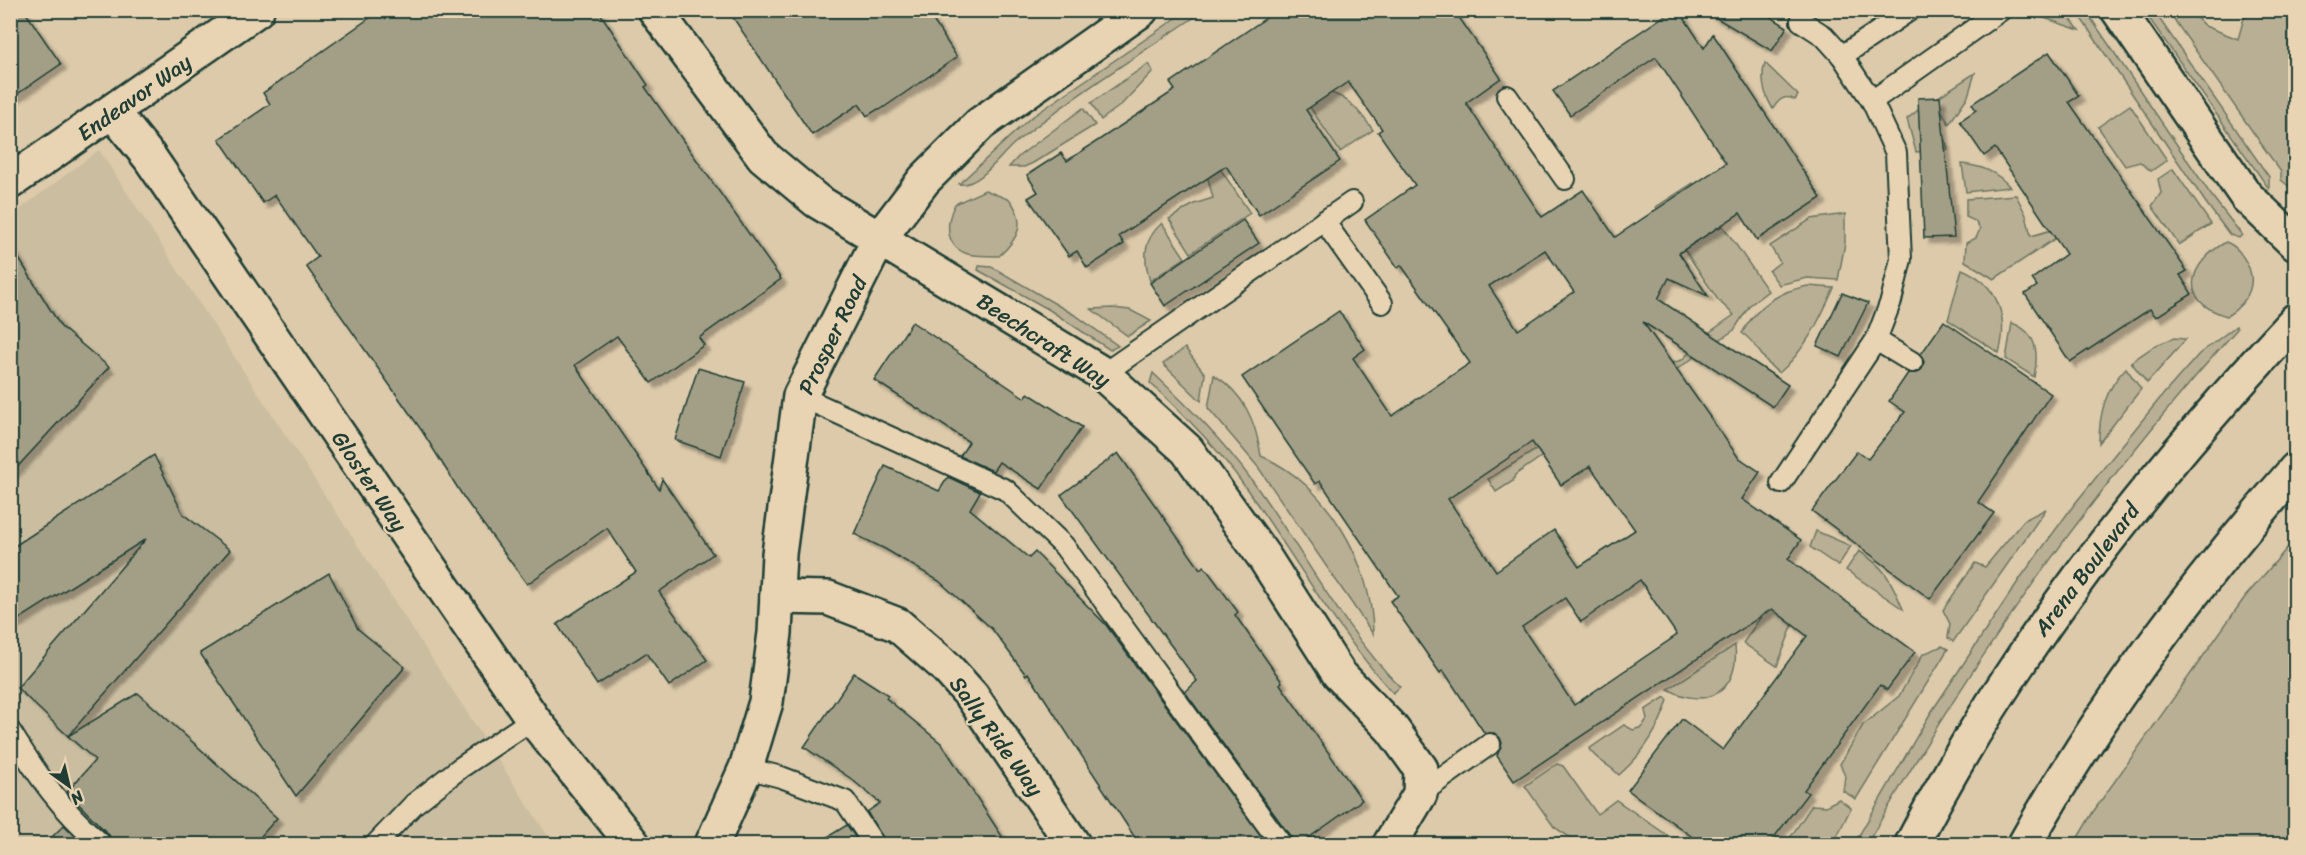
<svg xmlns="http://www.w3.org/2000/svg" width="2306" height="855" viewBox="0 0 2306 855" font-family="Sriracha,sans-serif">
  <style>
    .built { fill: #cbbd9f }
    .green { fill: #b9af94; stroke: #6c7664; stroke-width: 1.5 }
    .building { fill: #a29f86; stroke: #1f3d34; stroke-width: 1.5; fill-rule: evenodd; filter: url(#shadow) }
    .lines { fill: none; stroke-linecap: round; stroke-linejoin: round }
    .service-casing { stroke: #1f3d34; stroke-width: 24 }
    .minor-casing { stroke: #1f3d34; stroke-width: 38 }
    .secondary-casing { stroke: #1f3d34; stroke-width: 38 }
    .service { stroke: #e8d3b2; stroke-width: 20 }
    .minor { stroke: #e8d3b2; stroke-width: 33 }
    .secondary { stroke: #e8d3b2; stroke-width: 33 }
    .labels { text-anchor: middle; stroke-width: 4.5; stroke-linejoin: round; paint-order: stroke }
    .street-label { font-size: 22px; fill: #1f3d34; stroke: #e8d3b2 }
  </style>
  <defs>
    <filter id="shadow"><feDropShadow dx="5.5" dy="5.5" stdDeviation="1.5" flood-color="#0004"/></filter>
  </defs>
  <rect width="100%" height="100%" fill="#dccaaa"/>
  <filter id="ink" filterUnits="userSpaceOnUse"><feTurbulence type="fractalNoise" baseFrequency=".0167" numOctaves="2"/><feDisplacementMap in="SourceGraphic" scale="12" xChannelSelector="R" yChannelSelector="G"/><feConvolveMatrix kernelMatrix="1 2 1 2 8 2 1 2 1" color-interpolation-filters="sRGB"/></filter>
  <g filter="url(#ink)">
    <polygon class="built" points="99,150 553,844 11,844 11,216"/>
    <g class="green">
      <path d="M1188,10L1204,11C1141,53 1076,94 1016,142C1001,154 980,187 959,184L1029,119Z"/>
      <polygon points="2029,11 2065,11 2079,30 2027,12"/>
      <polygon points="2076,11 2086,11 2211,195 2242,235 2239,238 2230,235 2206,203"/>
      <polygon points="2144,11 2154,11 2269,177 2269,189"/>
      <polygon points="2168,11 2189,11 2205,26 2238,39 2244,18 2249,15 2295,11 2295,191 2281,180 2281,172"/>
      <path d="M1765,63L1798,95L1795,100C1785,94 1778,100 1773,109C1765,96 1760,79 1765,63Z"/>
      <polygon points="1148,64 1153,71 1121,105 1101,120 1091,103"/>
      <polygon points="1975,73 1968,96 1949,124 1935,99"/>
      <path d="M1297,88C1339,90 1349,97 1373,130L1340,152Z"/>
      <polygon points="1927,103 1945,136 1948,150 1916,152 1907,119"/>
      <polygon points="2130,105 2167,160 2151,171 2140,162 2125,166 2098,127"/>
      <polygon points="1083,108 1095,125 1033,163 1024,167 1009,167 1019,156"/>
      <polygon points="1209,152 1250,213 1191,253 1169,219 1194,204 1213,198 1205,168"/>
      <path d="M1962,164C1982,166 1997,172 2010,187L1966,192Z"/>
      <polygon points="2173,169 2211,224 2179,245 2152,206 2161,193 2158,179"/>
      <polygon points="1693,183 1712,230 1723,226 1768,291 1750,305 1734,330 1568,444 1560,444 1515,475 1513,481 1496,492 1488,479 1542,446 1657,367 1682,360 1707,334 1734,315 1718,300 1656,207"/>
      <path d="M985,190L1010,200C1027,223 1018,239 999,256C989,255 974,257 965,253C944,244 946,221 955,204Z"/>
      <polygon points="2016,195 2026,215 2031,236 2048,231 2065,232 1994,279 1965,261 1966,243 1976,238 1980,229 1975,221 1966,217 1966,199"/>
      <polygon points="1845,214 1845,243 1838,280 1807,278 1779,285 1769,271 1780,262 1770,246 1811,219"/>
      <path d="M1162,223L1185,258L1150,281C1143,257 1143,240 1162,223Z"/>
      <path d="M2226,242C2234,245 2239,250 2243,257C2260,281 2249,302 2227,316C2177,302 2188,263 2226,242Z"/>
      <polygon points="979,266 992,267 1078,317 1118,346 1110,350 1048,309 978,270"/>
      <path d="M1962,269C1998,284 2009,317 1999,353L1948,320Z"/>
      <path d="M1808,286L1834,288C1820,319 1805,351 1779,373C1760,360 1760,345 1742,333C1757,306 1778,291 1808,286Z"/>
      <polygon points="1113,308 1130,310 1151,321 1128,336 1091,309"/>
      <path d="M2012,323C2037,332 2039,353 2034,377L2006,359Z"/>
      <path d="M2236,326L2237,329C2093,490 1974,656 1867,844H1854L1930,714L2021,577L2073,506L2161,397L2199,354Z"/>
      <polygon points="2174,338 2186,339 2147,383 2131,362 2156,345"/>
      <polygon points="1185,348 1205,374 1201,401 1163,364"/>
      <path d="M2126,368L2141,389L2099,443C2099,414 2105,389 2126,368Z"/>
      <path d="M1153,373C1189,407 1224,442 1253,482C1302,549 1341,627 1400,687L1393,693C1335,630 1293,553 1243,484C1216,446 1184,414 1150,383Z"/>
      <path d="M1214,375C1244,393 1256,422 1261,456C1327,483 1373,565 1373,634L1258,467L1208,408Z"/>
      <polygon points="2046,509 1953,642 1948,638 1950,624 1943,610 1975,563 1985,567 2024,520"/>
      <polygon points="1816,531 1851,546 1838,566 1810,547"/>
      <polygon points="2295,539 2295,844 2074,844 2093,812 2245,597"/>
      <path d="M1859,551C1887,569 1890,579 1903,609L1846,570Z"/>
      <polygon points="1775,596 1793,624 1777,666 1743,643"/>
      <path d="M1735,645C1740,691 1707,711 1668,689Z"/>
      <polygon points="1942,646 1948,649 1856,799 1843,791 1845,776 1840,764 1863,725 1899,696 1923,654"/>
      <path d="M1665,697L1668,700C1659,729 1642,755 1619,775C1608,763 1599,763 1589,749L1624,725L1633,730L1642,727L1647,719L1645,710Z"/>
      <polygon points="1557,764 1563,766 1597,814 1616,800 1680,844 1580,844 1554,827 1525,786"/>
      <polygon points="1839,799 1851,808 1833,844 1786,844 1812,805 1826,806"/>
    </g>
    <g class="building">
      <polygon points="10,10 24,10 61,64 10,99"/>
      <polygon points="381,10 598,10 648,85 645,87 781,279 699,338 704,345 651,383 617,336 575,365 659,489 662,479 713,554 659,592 707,660 669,686 646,653 597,685 557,624 636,572 607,528 527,584 464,498 422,431 306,266 318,257 275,195 263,203 219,139 270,104 263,93"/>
      <polygon points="728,10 927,11 957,57 880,110 878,109 867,116 859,104 812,135"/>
      <path d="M1278,10H1454L1501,78L1466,103L1542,217L1583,190L1615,237L1726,163L1656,57L1570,115L1553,91L1673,10H1679L1704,48L1713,34L1821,198L1757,240L1740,213L1679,253L1708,296L1669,278L1658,299L1788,385L1773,407L1643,322L1738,457L1760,472L1742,499L1801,540L1788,559L1915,652L1887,690L1880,685L1804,790L1808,793L1769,844H1702L1628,790L1682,719L1723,750L1807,636L1772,609L1514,781L1497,756L1502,743L1500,738L1494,733L1485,734L1443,670L1440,673L1390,601L1398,596L1320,481L1315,484L1242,377L1339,311L1365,349L1353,358L1392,416L1470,363L1401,265L1398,268L1365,220L1415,185L1378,132L1382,129L1348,82L1306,110L1340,161L1259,215L1226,166L1119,236L1124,244L1087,268L1077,251L1069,256L1028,198L1038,192L1027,175L1061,153L1067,161L1175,90L1170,83ZM1545,250L1574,292L1518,330L1489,286ZM1532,442L1561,485L1590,466L1635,530L1579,567L1554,530L1496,571L1448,499ZM1640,580L1677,635L1574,705L1522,627L1565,598L1581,622Z"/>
      <polygon points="1703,10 1760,10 1787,27 1772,51"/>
      <polygon points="2049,52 2079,96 2069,102 2187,271 2180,275 2192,294 2156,317 2150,309 2070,362 2025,294 2037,286 2032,279 2066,254 1995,148 1984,156 1960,121 1976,110 1972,104"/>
      <polygon points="1940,97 1954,237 1924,238 1918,98"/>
      <polygon points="1243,220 1259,243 1165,306 1150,283"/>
      <polygon points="10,244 61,327 109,367 10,475"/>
      <polygon points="1842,293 1868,303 1841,357 1817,346"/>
      <polygon points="1944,321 2051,394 1978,502 1994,513 1930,599 1812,511 1857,451 1868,459 1905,412 1889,401 1908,373 1917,373 1922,369 1924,362 1921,354"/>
      <polygon points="912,322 1025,398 1028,393 1082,427 1041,489 999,462 993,471 960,456 969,442 874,380"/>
      <polygon points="698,368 745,382 721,456 675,440"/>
      <polygon points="1118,453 1200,569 1204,566 1238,612 1235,615 1282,682 1280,684 1362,800 1300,844 1293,844 1291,837 1185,692 1197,681 1061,495"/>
      <polygon points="154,455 183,514 230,550 68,736 17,688 146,539 10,625 10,549"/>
      <polygon points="885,466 939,491 948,477 980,492 970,509 1029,558 1035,552 1106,625 1267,844 1139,844 1028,673 1026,675 992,629 939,581 885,549 854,534"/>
      <polygon points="329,573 358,629 405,667 296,796 200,653"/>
      <polygon points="854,673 888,695 886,698 942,744 1007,844 886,844 867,812 880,803 850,778 804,747"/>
      <polygon points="138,693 277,818 254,844 113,844 109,835 67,792 95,760 68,736"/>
      <polygon points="64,825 78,839 84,844 45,844"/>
      <polygon points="847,825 860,844 816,844"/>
    </g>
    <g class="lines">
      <defs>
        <g id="service">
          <polyline points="1842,56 1910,10"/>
          <polyline points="1507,96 1565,179"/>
          <polyline points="1872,101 2001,10"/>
          <polyline points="1324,221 1382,303"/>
          <polyline points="1876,340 1912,362"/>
          <polyline points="1103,374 1352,202"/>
          <polyline points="800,396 1006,490 1064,546 1281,844"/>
          <polyline points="1781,483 1876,340 1891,301 1901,259 1896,153 1872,101 1842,56 1824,36 1801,21"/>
          <path d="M10,731C40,779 59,807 101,844"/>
          <polyline points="746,768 781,777 845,801 874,844"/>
          <polyline points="1420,794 1490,744"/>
          <polyline points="376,844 414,804 460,768 533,719"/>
        </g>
        <g id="minor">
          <polyline points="655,10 763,156 817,201 1103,374 1187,450 1264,557 1339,674 1392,729 1421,769 1420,794 1390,844"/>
          <polyline points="2118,10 2246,196 2296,244"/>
          <polyline points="113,112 150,158 533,719 633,844"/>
          <polyline points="10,182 257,10"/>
          <polyline points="777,597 828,598 898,625 945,666 972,696 1073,844"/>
          <polyline points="712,844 746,768 766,702 775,633 779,554 800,396 879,239 924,180 980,124 1141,10"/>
        </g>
        <g id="secondary">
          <path d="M1912,844C2011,650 2148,479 2296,320"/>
          <path d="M2025,844C2100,709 2194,585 2296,469"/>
        </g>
      </defs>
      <use href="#service" class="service-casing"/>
      <use href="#minor" class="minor-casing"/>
      <use href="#secondary" class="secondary-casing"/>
      <use href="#service" class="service"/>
      <use href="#minor" class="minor"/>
      <use href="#secondary" class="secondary"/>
    </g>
  </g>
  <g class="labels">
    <g class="street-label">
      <text transform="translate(134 97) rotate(-35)" y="8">Endeavor Way</text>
      <text transform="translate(832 335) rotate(-64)" y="8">Prosper Road</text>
      <text transform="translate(1044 340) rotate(33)" y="8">Beechcraft Way</text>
      <text transform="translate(370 481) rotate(56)" y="8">Gloster Way</text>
      <text transform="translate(2086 569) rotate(-53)" y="8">Arena Boulevard</text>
      <text transform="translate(997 736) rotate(54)" y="8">Sally Ride Way</text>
    </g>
  </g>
  <rect width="2306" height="855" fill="none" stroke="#e8d3b2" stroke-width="36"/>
  <rect x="18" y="18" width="2270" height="819" fill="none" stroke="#1f3d34" stroke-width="2" filter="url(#ink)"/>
  <g transform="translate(69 786) rotate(146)" stroke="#e8d3b2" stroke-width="4.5" paint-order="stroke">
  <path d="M0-4.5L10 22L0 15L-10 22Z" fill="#1f3d34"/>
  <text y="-9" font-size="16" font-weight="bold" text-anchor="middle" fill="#1f3d34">N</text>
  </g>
</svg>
